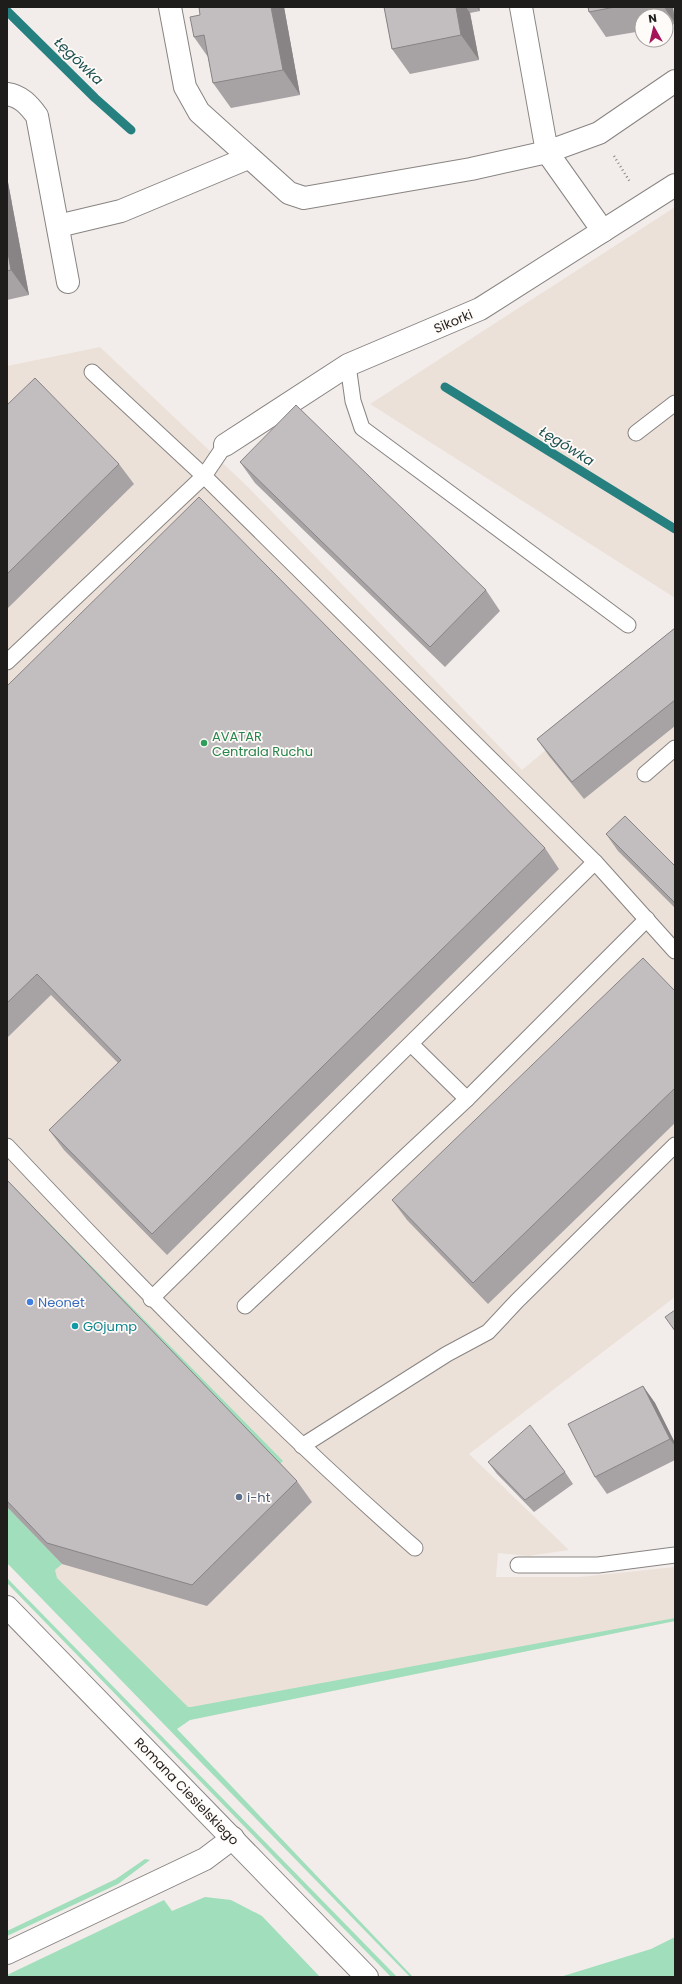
<svg xmlns="http://www.w3.org/2000/svg" width="682" height="1984" viewBox="0 0 682 1984" font-family="Poppins,sans-serif">
  <style>
    .built { fill: #ece1d9 }
    .green { fill: #a0debc }
    .lines { fill: none; stroke-linecap: round; stroke-linejoin: round }
    .stream { stroke: #278080; stroke-width: 9 }
    .service-casing { stroke: #888482; stroke-width: 17 }
    .minor-casing { stroke: #888482; stroke-width: 24 }
    .path { stroke: #8b8785; stroke-width: 2.5; stroke-dasharray: 1 3; stroke-linecap: butt }
    .service { stroke: #fff; stroke-width: 15 }
    .minor { stroke: #fff; stroke-width: 22 }
    .wall { fill: #a7a3a4 }
    .shaded-wall { fill: #888486 }
    .building { fill: #c2bdbf; stroke: #888486 }
    .leisure-dot { fill: #2e9e5b; stroke: #fffbf8; stroke-width: 1.5 }
    .shop-dot { fill: #3f7fe0; stroke: #fffbf8; stroke-width: 1.5 }
    .culture-dot { fill: #0f9aa8; stroke: #fffbf8; stroke-width: 1.5 }
    .service-dot { fill: #5c6f8a; stroke: #fffbf8; stroke-width: 1.5 }
    .labels { text-anchor: middle; stroke-width: 3.5; stroke-linejoin: round; paint-order: stroke }
    .street-label { font-size: 13px; fill: #1f1d1c; stroke: #fffbf8 }
    .leisure-label { font-size: 13px; fill: #27864d; stroke: #fffbf8; text-anchor: start }
    .shop-label { font-size: 13px; fill: #366cbe; stroke: #fffbf8; text-anchor: start }
    .culture-label { font-size: 13px; fill: #0d838f; stroke: #fffbf8; text-anchor: start }
    .service-label { font-size: 13px; fill: #4e5e75; stroke: #fffbf8; text-anchor: start }
    .water-label { font-size: 14px; font-style: italic; fill: #1b4f4f; stroke: #fffbf8 }
  </style>
  <rect width="100%" height="100%" fill="#f2edea"/>
  <g class="built">
    <polygon points="675,207 675,598 370,404"/>
    <polygon points="100,347 248,487 522,770 675,641 675,1297 469,1454 569,1550 528,1556 498,1553 496,1577 580,1577 675,1567 675,1621 190,1720 7,1536 7,366"/>
  </g>
  <g class="green">
    <polygon points="7,1180 283,1461 277,1466 7,1186"/>
    <polygon points="7,1507 62,1564 55,1570 57,1578 188,1707 191,1707 675,1618 675,1621 190,1720 177,1729 413,1977 410,1977 7,1563"/>
    <polygon points="7,1578 397,1977 391,1977 7,1583"/>
    <polygon points="145,1859 150,1860 118,1884 7,1936 7,1931 116,1879"/>
    <polygon points="205,1897 231,1900 262,1916 320,1977 7,1977 7,1975 164,1900 172,1911"/>
    <polygon points="675,1937 675,1977 560,1977 651,1949"/>
  </g>
  <g class="lines">
    <g class="stream">
      <polyline points="7,11 95,98 131,130"/>
      <polyline points="445,387 675,529"/>
    </g>
    <defs>
      <g id="service">
        <polyline points="348,365 353,401 362,428 628,625"/>
        <polyline points="92,372 204,476 595,862 675,951"/>
        <polyline points="636,433 675,403"/>
        <polyline points="7,662 204,476 225,445"/>
        <polyline points="645,774 675,748"/>
        <polyline points="411,1044 467,1099"/>
        <path d="M7,1146C138,1285 271,1422 415,1548"/>
        <polyline points="151,1299 595,862"/>
        <polyline points="245,1306 467,1099 647,919"/>
        <polyline points="302,1446 447,1354 488,1332 517,1301 675,1145"/>
        <polyline points="518,1565 598,1565 675,1555"/>
      </g>
      <g id="minor">
        <polyline points="170,7 185,87 199,112 289,193 304,198 471,169 547,152 603,231"/>
        <polyline points="521,7 547,152 599,133 675,81"/>
        <path d="M7,94C21,96 29,105 37,116L68,282"/>
        <polyline points="58,226 121,211 248,158"/>
        <polyline points="225,445 348,365 480,309 675,185"/>
        <polyline points="7,1607 367,1977"/>
        <polyline points="7,1953 205,1859 233,1838"/>
      </g>
    </defs>
    <use href="#service" class="service-casing"/>
    <use href="#minor" class="minor-casing"/>
    <polyline class="path" points="614,156 630,182"/>
    <use href="#service" class="service"/>
    <use href="#minor" class="minor"/>
  </g>
  <g class="wall">
    <polygon points="284,7 300,95 231,108 213,83 208,57 194,37"/>
    <polygon points="384,7 479,7 480,11 470,13 479,60 410,74 392,49"/>
    <polygon points="588,7 673,7 675,20 675,24 666,26 666,16 642,16 642,31 606,37 589,12"/>
    <polygon points="7,177 29,295 7,300"/>
    <polygon points="7,405 119,464 134,484 7,609"/>
    <polygon points="240,462 486,590 500,611 445,667 255,483"/>
    <polygon points="675,628 675,726 584,799 549,756 537,739"/>
    <polygon points="7,686 545,848 559,869 167,1255 64,1150 49,1130 118,1063 51,995 7,1038"/>
    <polygon points="606,834 675,866 675,908 618,851"/>
    <polygon points="675,991 675,1123 488,1304 407,1220 392,1200"/>
    <polygon points="7,1180 297,1481 312,1502 207,1606 62,1564 7,1507"/>
    <polygon points="643,1386 655,1403 675,1443 675,1460 607,1494 595,1477"/>
    <polygon points="488,1462 565,1472 573,1484 534,1512 497,1474"/>
  </g>
  <g class="shaded-wall">
    <polygon points="271,7 284,7 300,95 283,70"/>
    <polygon points="456,7 466,7 470,13 479,60 461,35"/>
    <polygon points="477,7 479,7 480,11"/>
    <polygon points="664,7 673,7 675,23"/>
    <polygon points="7,177 29,295 11,270 7,247"/>
    <polygon points="643,1386 655,1403 675,1443 675,1446 670,1439"/>
  </g>
  <g class="building">
    <polygon points="199,7 271,7 283,70 213,83 204,35 194,37 190,17 200,15"/>
    <polygon points="384,7 456,7 461,35 392,49"/>
    <polygon points="588,7 615,7 589,12"/>
    <polygon points="7,247 11,270 7,271"/>
    <polygon points="35,378 119,464 7,574 7,405"/>
    <polygon points="296,405 486,590 430,647 240,462"/>
    <polygon points="199,497 545,848 152,1234 49,1130 121,1060 37,974 7,1003 7,686"/>
    <polygon points="675,628 675,700 572,782 537,739"/>
    <polygon points="625,816 675,866 675,903 606,834"/>
    <polygon points="643,958 675,991 675,1088 473,1283 392,1200"/>
    <polygon points="7,1180 297,1481 192,1585 47,1543 7,1501"/>
    <polygon points="675,1310 675,1331 665,1317"/>
    <polygon points="643,1386 670,1439 595,1477 568,1424"/>
    <polygon points="530,1425 565,1472 525,1500 488,1462"/>
  </g>
  <circle class="leisure-dot" cx="204" cy="743" r="4"/>
  <circle class="shop-dot" cx="30" cy="1302" r="4"/>
  <circle class="culture-dot" cx="75" cy="1326" r="4"/>
  <circle class="service-dot" cx="239" cy="1497" r="4"/>
  <g class="labels">
    <g class="street-label">
      <text transform="translate(453 321) rotate(-23)" y="5">Sikorki</text>
      <text transform="translate(187 1791) rotate(46)" y="5">Romana Ciesielskiego</text>
    </g>
    <g class="leisure-label">
      <text x="212" y="741">AVATAR<tspan x="212" dy="15">Centrala Ruchu</tspan></text>
    </g>
    <g class="shop-label">
      <text x="38" y="1307">Neonet</text>
    </g>
    <g class="culture-label">
      <text x="83" y="1331">GOjump</text>
    </g>
    <g class="service-label">
      <text x="247" y="1502">i-ht</text>
    </g>
    <g class="water-label">
      <text transform="translate(79 61) rotate(44)" y="5">Łęgówka</text>
      <text transform="translate(567 446) rotate(32)" y="5">Łęgówka</text>
    </g>
  </g>
  <rect width="682" height="1984" fill="none" stroke="#1f1d1c" stroke-width="16"/>
  <g transform="translate(654 28) rotate(352)"><circle r="19" fill="#fffbf8" stroke="#a5a2a0"/>
  <path d="M0-3L7 15L0 10L-7 15Z" fill="#a31458"/>
  <text y="-6" font-size="11" font-weight="bold" text-anchor="middle" fill="#1f1d1c">N</text>
  </g>
</svg>
